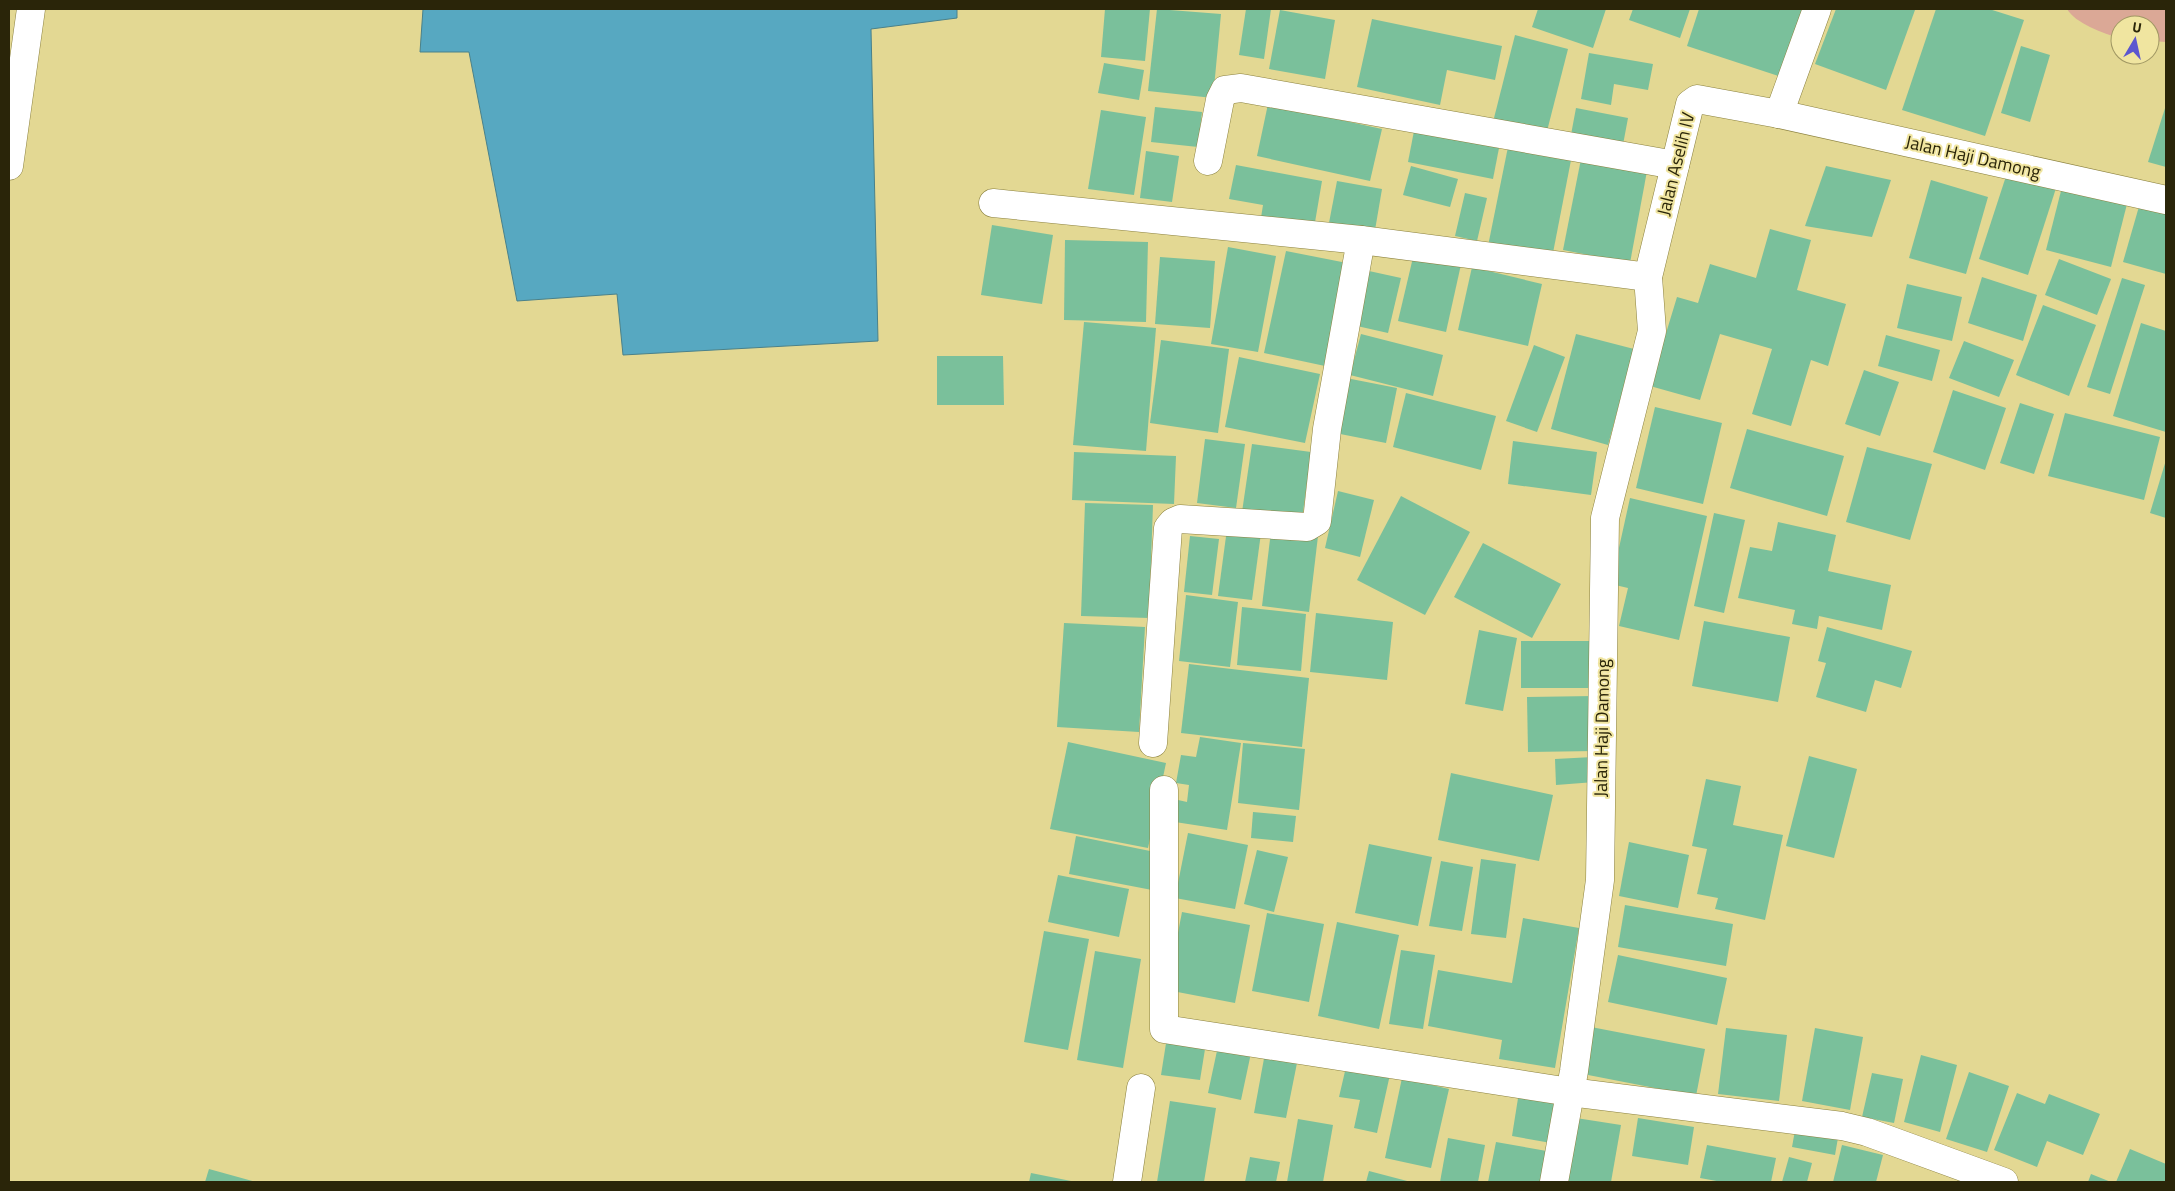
<svg xmlns="http://www.w3.org/2000/svg" width="2175" height="1191" viewBox="0 0 2175 1191" font-family="'Titillium Web',sans-serif">
  <style>
    .green { fill: #dba896 }
    .water { fill: #57a8c1; stroke: #4a818a }
    .building { fill: #7ac09b }
    .lines { fill: none; stroke-linecap: round; stroke-linejoin: round }
    .minor-casing { stroke: #8b813e; stroke-width: 29 }
    .minor { stroke: #fff; stroke-width: 28 }
    .labels { text-anchor: middle; stroke-width: 4; stroke-linejoin: round; paint-order: stroke }
    .street-label { font-size: 18px; fill: #2a2509; stroke: #f0e5a0 }
  </style>
  <rect width="100%" height="100%" fill="#e3d893"/>
  <path class="green" d="M2067,9H2166V42L2150,41V25H2120V38C2104,34 2075,23 2067,9Z"/>
  <polygon class="water" points="423,9 957,9 957,18 871,29 878,341 623,355 617,294 517,301 469,52 420,52"/>
  <g class="building">
    <polygon points="1105,9 1150,9 1145,61 1101,57"/>
    <polygon points="1157,9 1221,14 1213,98 1148,91"/>
    <polygon points="1246,9 1271,9 1264,59 1239,55"/>
    <polygon points="1538,9 1606,9 1593,48 1532,27"/>
    <polygon points="1633,9 1690,9 1680,38 1629,20"/>
    <polygon points="1699,9 1816,9 1791,80 1687,46"/>
    <polygon points="1836,9 1911,9 1915,10 1886,90 1815,64"/>
    <polygon points="1936,9 1989,9 2024,20 1985,136 1902,110"/>
    <polygon points="1280,10 1335,20 1325,79 1269,69"/>
    <polygon points="1372,19 1502,46 1495,80 1447,70 1440,105 1357,87"/>
    <polygon points="1515,35 1568,49 1546,135 1493,122"/>
    <polygon points="2021,46 2050,55 2030,122 2001,113"/>
    <polygon points="1589,53 1653,64 1648,90 1614,84 1611,105 1581,99"/>
    <polygon points="1104,63 1144,70 1139,100 1098,93"/>
    <polygon points="1268,104 1382,129 1370,181 1257,156"/>
    <polygon points="2166,105 2166,167 2148,162"/>
    <polygon points="1155,107 1202,112 1198,147 1151,142"/>
    <polygon points="1576,108 1628,118 1622,150 1570,140"/>
    <polygon points="1101,110 1146,117 1134,195 1088,189"/>
    <polygon points="1414,131 1499,148 1493,179 1408,162"/>
    <polygon points="1509,142 1572,155 1552,258 1488,246"/>
    <polygon points="1146,151 1179,156 1172,202 1140,198"/>
    <polygon points="1581,159 1647,171 1630,263 1563,250"/>
    <polygon points="1236,165 1322,181 1313,234 1260,224 1263,205 1229,199"/>
    <polygon points="1411,166 1458,179 1450,207 1403,195"/>
    <polygon points="1826,166 1891,180 1872,237 1805,226"/>
    <polygon points="2009,167 2058,182 2028,275 1979,259"/>
    <polygon points="1931,180 1988,197 1966,274 1909,258"/>
    <polygon points="1337,181 1382,189 1374,236 1328,228"/>
    <polygon points="2062,187 2127,204 2111,267 2046,250"/>
    <polygon points="1465,193 1487,198 1477,241 1455,236"/>
    <polygon points="2140,203 2166,211 2166,274 2123,262"/>
    <polygon points="992,225 1053,235 1042,304 981,295"/>
    <polygon points="1770,229 1811,240 1797,290 1846,304 1828,366 1811,360 1791,426 1752,414 1772,349 1720,334 1700,400 1650,386 1677,297 1698,303 1710,264 1756,278"/>
    <polygon points="1065,240 1148,242 1146,322 1064,320"/>
    <polygon points="1228,247 1276,256 1258,352 1211,344"/>
    <polygon points="1415,249 1462,260 1446,332 1398,321"/>
    <polygon points="1286,251 1347,263 1325,366 1264,353"/>
    <polygon points="1160,257 1215,261 1210,328 1155,324"/>
    <polygon points="2059,259 2111,279 2097,315 2045,295"/>
    <polygon points="1472,267 1542,284 1528,346 1458,330"/>
    <polygon points="1369,271 1401,278 1388,333 1357,326"/>
    <polygon points="1982,277 2037,295 2023,341 1968,323"/>
    <polygon points="2122,278 2145,285 2110,394 2087,387"/>
    <polygon points="1907,284 1962,297 1952,341 1897,328"/>
    <polygon points="2043,305 2096,325 2069,396 2016,375"/>
    <polygon points="1084,322 1156,328 1146,451 1073,445"/>
    <polygon points="2141,323 2166,331 2166,432 2113,416"/>
    <polygon points="1361,334 1443,355 1433,396 1350,375"/>
    <polygon points="1576,334 1634,349 1608,445 1551,429"/>
    <polygon points="1886,335 1940,350 1932,381 1878,366"/>
    <polygon points="1161,340 1229,349 1218,433 1150,423"/>
    <polygon points="1964,341 2014,360 1999,397 1949,378"/>
    <polygon points="1534,345 1565,357 1537,432 1506,421"/>
    <polygon points="937,356 1003,356 1004,405 937,405"/>
    <polygon points="1239,357 1320,374 1305,443 1225,427"/>
    <polygon points="1864,370 1899,382 1880,436 1845,424"/>
    <polygon points="1341,377 1397,388 1386,443 1330,432"/>
    <polygon points="1953,390 2006,408 1985,470 1933,452"/>
    <polygon points="1406,393 1496,416 1481,470 1393,447"/>
    <polygon points="2020,403 2054,414 2034,474 2000,463"/>
    <polygon points="1655,407 1722,423 1703,504 1636,488"/>
    <polygon points="2065,413 2160,437 2144,500 2048,476"/>
    <polygon points="1747,429 1844,456 1827,516 1730,488"/>
    <polygon points="1205,439 1245,444 1236,508 1197,503"/>
    <polygon points="1513,441 1597,452 1591,495 1508,484"/>
    <polygon points="1252,444 1311,452 1302,520 1242,512"/>
    <polygon points="1867,447 1932,464 1910,540 1846,522"/>
    <polygon points="1074,452 1176,456 1174,504 1072,500"/>
    <polygon points="2166,460 2166,518 2150,513"/>
    <polygon points="1338,491 1374,500 1360,557 1325,548"/>
    <polygon points="1401,496 1470,532 1425,615 1357,580"/>
    <polygon points="1630,498 1707,516 1679,640 1619,626 1628,588 1611,584"/>
    <polygon points="1085,503 1153,505 1149,618 1081,616"/>
    <polygon points="1714,513 1745,520 1724,613 1694,606"/>
    <polygon points="1778,522 1836,535 1828,571 1891,585 1882,630 1819,616 1817,629 1792,624 1795,610 1738,598 1750,547 1772,551"/>
    <polygon points="1227,529 1261,533 1252,600 1218,596"/>
    <polygon points="1271,531 1318,536 1309,612 1262,606"/>
    <polygon points="1190,536 1219,539 1212,595 1184,592"/>
    <polygon points="1483,543 1561,584 1532,638 1454,597"/>
    <polygon points="1186,595 1238,602 1230,667 1179,661"/>
    <polygon points="1242,607 1306,614 1301,671 1237,665"/>
    <polygon points="1316,613 1393,622 1387,680 1310,672"/>
    <polygon points="1704,621 1790,637 1778,702 1692,686"/>
    <polygon points="1064,623 1145,627 1139,732 1057,727"/>
    <polygon points="1827,627 1912,651 1901,688 1875,680 1866,712 1816,697 1826,663 1818,661"/>
    <polygon points="1479,630 1517,638 1503,711 1465,704"/>
    <polygon points="1521,641 1593,641 1594,688 1521,688"/>
    <polygon points="1189,664 1309,678 1302,747 1181,733"/>
    <polygon points="1594,696 1596,751 1528,752 1527,697"/>
    <polygon points="1200,737 1241,743 1227,830 1175,822 1178,800 1187,802 1189,785 1176,783 1181,755 1196,757"/>
    <polygon points="1068,742 1166,763 1148,848 1050,829"/>
    <polygon points="1243,743 1305,749 1299,810 1238,803"/>
    <polygon points="1809,756 1857,769 1834,858 1786,846"/>
    <polygon points="1593,757 1595,782 1556,785 1555,759"/>
    <polygon points="1451,773 1553,795 1539,861 1438,840"/>
    <polygon points="1706,779 1741,786 1733,825 1783,835 1765,920 1715,909 1718,898 1697,894 1707,849 1692,846"/>
    <polygon points="1253,812 1296,816 1293,842 1251,838"/>
    <polygon points="1188,833 1248,845 1235,909 1175,898"/>
    <polygon points="1076,836 1160,853 1152,890 1069,874"/>
    <polygon points="1629,842 1689,855 1678,908 1619,896"/>
    <polygon points="1369,844 1432,857 1418,926 1355,913"/>
    <polygon points="1257,850 1288,857 1274,912 1244,904"/>
    <polygon points="1481,859 1516,864 1506,938 1471,934"/>
    <polygon points="1441,861 1473,867 1462,931 1429,926"/>
    <polygon points="1058,875 1129,889 1119,937 1048,922"/>
    <polygon points="1625,905 1733,924 1726,966 1618,947"/>
    <polygon points="1182,912 1250,925 1235,1003 1167,990"/>
    <polygon points="1267,913 1324,924 1309,1002 1252,991"/>
    <polygon points="1523,918 1579,928 1555,1068 1499,1059 1502,1040 1428,1026 1438,970 1512,983"/>
    <polygon points="1337,922 1399,935 1379,1029 1318,1016"/>
    <polygon points="1044,931 1089,939 1068,1050 1024,1042"/>
    <polygon points="1401,950 1435,955 1423,1029 1389,1024"/>
    <polygon points="1095,951 1141,959 1123,1068 1077,1060"/>
    <polygon points="1618,955 1727,978 1717,1025 1608,1002"/>
    <polygon points="1591,1027 1705,1049 1696,1096 1583,1074"/>
    <polygon points="1726,1028 1787,1035 1779,1101 1718,1094"/>
    <polygon points="1815,1028 1863,1037 1850,1110 1802,1101"/>
    <polygon points="1167,1037 1206,1043 1200,1080 1161,1075"/>
    <polygon points="1218,1046 1251,1053 1241,1100 1208,1093"/>
    <polygon points="1265,1053 1298,1058 1286,1118 1254,1113"/>
    <polygon points="1921,1055 1957,1065 1940,1132 1904,1122"/>
    <polygon points="1346,1067 1391,1070 1377,1133 1354,1128 1360,1100 1339,1097"/>
    <polygon points="1969,1072 2009,1086 1987,1152 1946,1139"/>
    <polygon points="1872,1073 1903,1079 1894,1123 1862,1117"/>
    <polygon points="1402,1078 1449,1089 1431,1168 1385,1158"/>
    <polygon points="1519,1092 1558,1098 1551,1143 1512,1136"/>
    <polygon points="2017,1093 2045,1104 2049,1094 2100,1114 2083,1155 2047,1141 2037,1167 1994,1150"/>
    <polygon points="1170,1101 1216,1108 1204,1182 1157,1182"/>
    <polygon points="1576,1118 1621,1125 1611,1182 1565,1182"/>
    <polygon points="1638,1118 1694,1127 1688,1165 1632,1156"/>
    <polygon points="1298,1119 1333,1125 1323,1182 1287,1182"/>
    <polygon points="1796,1125 1839,1132 1835,1155 1792,1147"/>
    <polygon points="1448,1138 1485,1145 1478,1182 1440,1182"/>
    <polygon points="1496,1142 1558,1153 1553,1182 1488,1182"/>
    <polygon points="1707,1145 1776,1158 1771,1182 1722,1182 1700,1178"/>
    <polygon points="1842,1145 1883,1155 1876,1182 1833,1182"/>
    <polygon points="2130,1149 2166,1164 2166,1182 2116,1182"/>
    <polygon points="1250,1157 1280,1162 1276,1182 1245,1182"/>
    <polygon points="1789,1157 1812,1163 1807,1182 1782,1182"/>
    <polygon points="209,1169 256,1182 205,1182"/>
    <polygon points="1369,1171 1411,1182 1366,1182"/>
    <polygon points="1031,1173 1071,1181 1071,1182 1029,1182"/>
    <polygon points="2091,1174 2111,1182 2088,1182"/>
  </g>
  <g class="lines">
    <defs>
      <g id="minor">
        <polyline points="1779,114 1817,9"/>
        <polyline points="1208,161 1220,100 1225,90 1241,88 1675,165"/>
        <polyline points="9,166 31,9"/>
        <polyline points="993,203 1361,240 1648,277"/>
        <polyline points="1153,743 1168,528 1173,522 1180,519 1307,527 1317,521 1327,429 1361,240"/>
        <polyline points="1164,790 1164,1029 1570,1092 1842,1126 1867,1132 2004,1182"/>
        <polyline points="1127,1182 1141,1088"/>
        <polyline points="1554,1182 1574,1071 1600,880 1605,518 1652,331 1648,277 1690,104 1697,99 1779,114 2166,200"/>
      </g>
    </defs>
    <use href="#minor" class="minor-casing"/>
    <use href="#minor" class="minor"/>
  </g>
  <g class="labels">
    <g class="street-label">
      <text transform="translate(1973 157) rotate(13)" y="6">Jalan Haji Damong</text>
      <text transform="translate(1676 164) rotate(-76)" y="6">Jalan Aselih IV</text>
      <text transform="translate(1602 728) rotate(-89)" y="6">Jalan Haji Damong</text>
    </g>
  </g>
  <rect width="2175" height="1191" fill="none" stroke="#2a2509" stroke-width="20"/>
  <g transform="translate(2135 40) rotate(9)"><circle r="24" fill="#f0e5a0" stroke="#a19864"/>
  <path d="M0-4L9 19L0 12L-9 19Z" fill="#5c57cf"/>
  <text y="-8" font-size="14" font-weight="bold" text-anchor="middle" fill="#2a2509">U</text>
  </g>
</svg>
